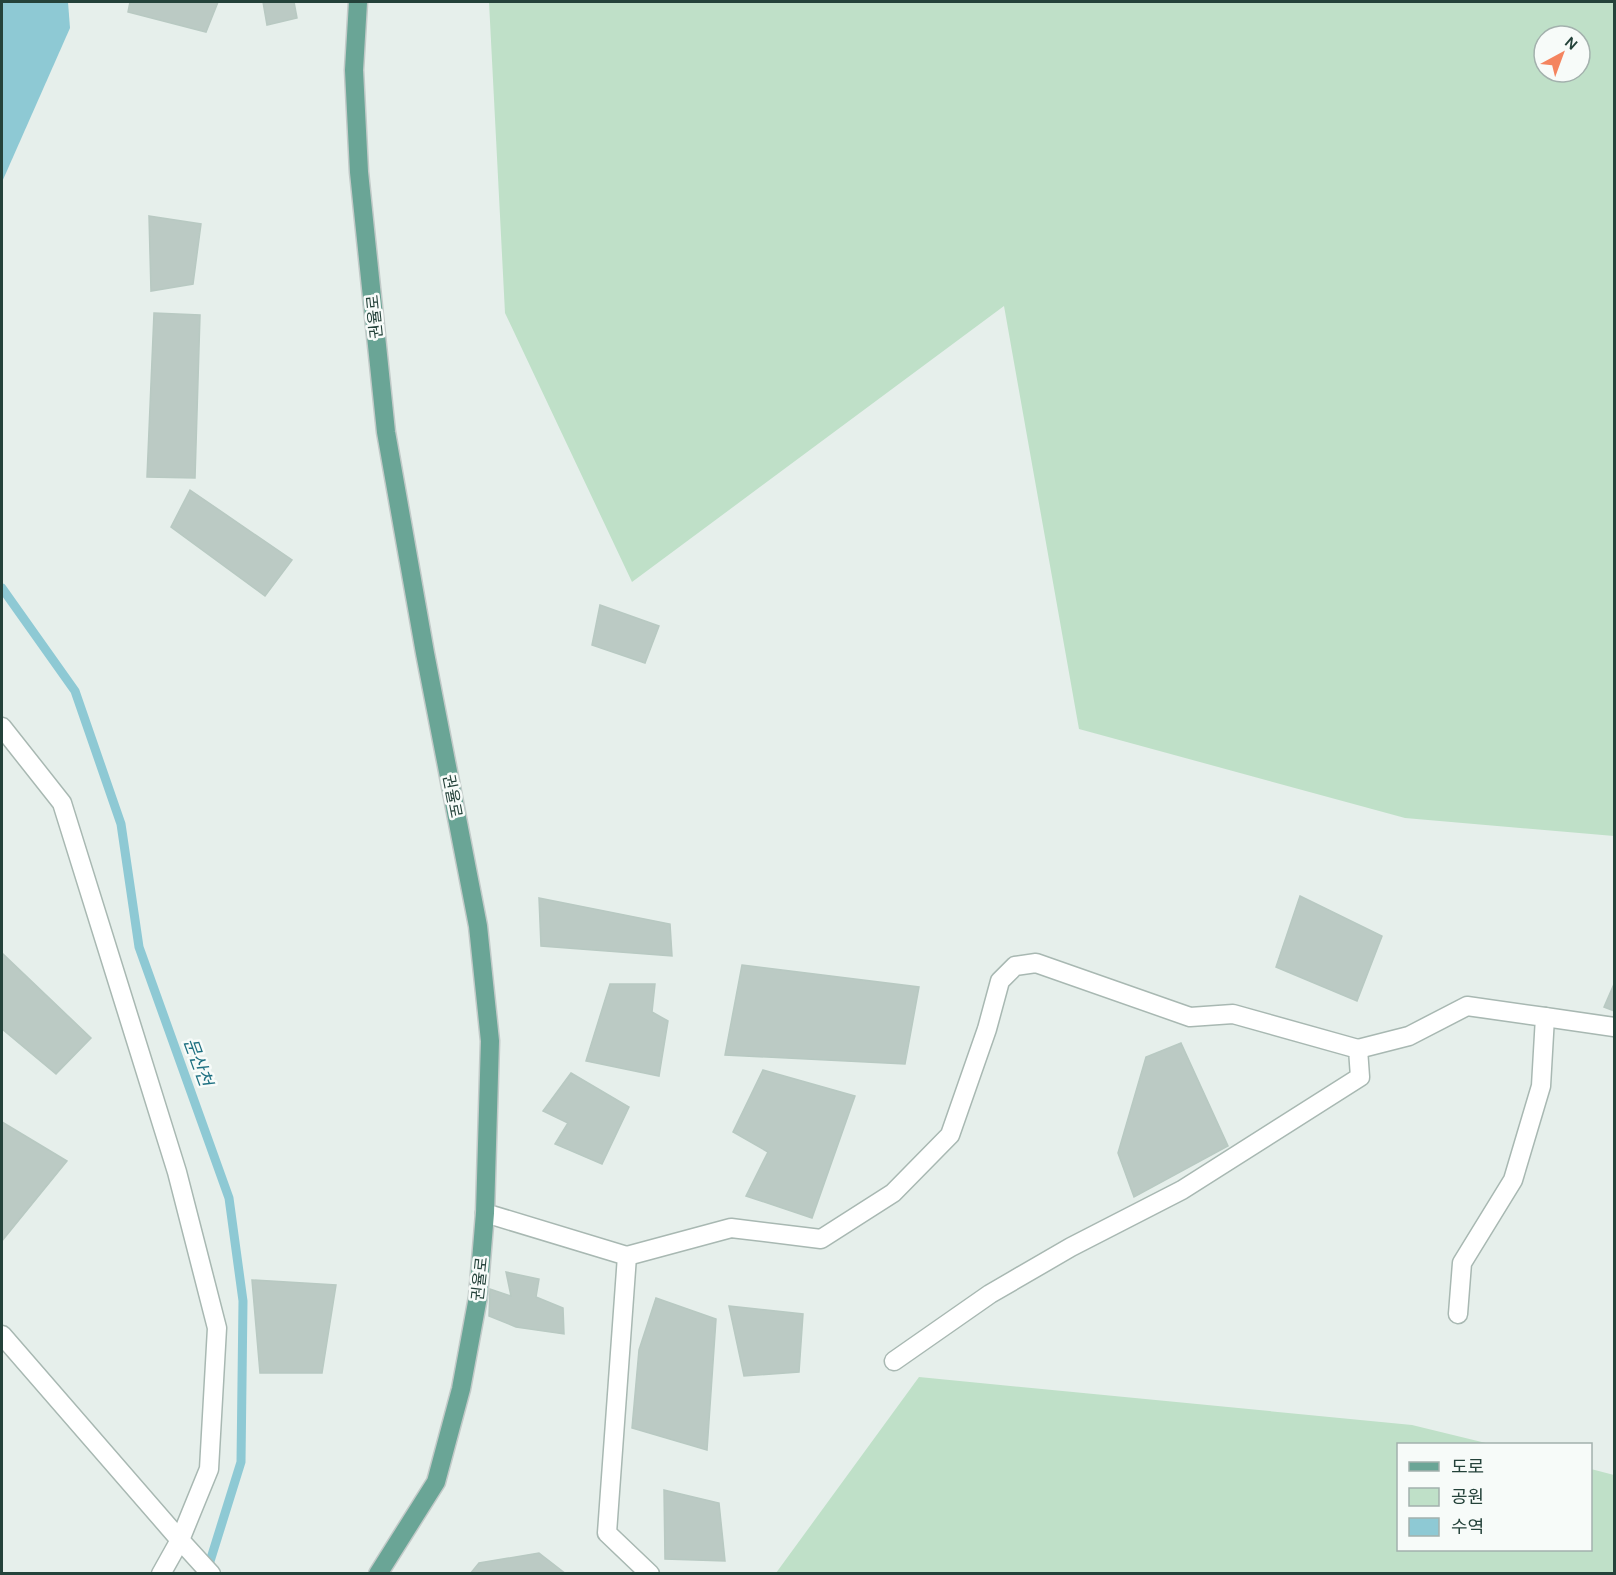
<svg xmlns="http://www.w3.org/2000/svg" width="1616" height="1575" viewBox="0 0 1616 1575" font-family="Karla,'Noto Sans KR',sans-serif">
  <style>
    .green { fill: #bfe0c8; fill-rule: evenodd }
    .water { fill: #8ec9d4 }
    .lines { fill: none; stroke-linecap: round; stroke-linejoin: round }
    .stream { stroke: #8ec9d4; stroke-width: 9 }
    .building { fill: #bbcac4; stroke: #b8c9c2; stroke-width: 1.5 }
    .minor-casing { stroke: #a8b8b2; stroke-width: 21 }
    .major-casing { stroke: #c2cac8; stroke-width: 21 }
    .minor { stroke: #fff; stroke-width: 18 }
    .major { stroke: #6aa596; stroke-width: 18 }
    .labels { text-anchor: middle; stroke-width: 5; stroke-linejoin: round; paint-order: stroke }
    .street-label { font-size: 16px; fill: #24423a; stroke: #f7fbf9 }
    .water-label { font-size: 18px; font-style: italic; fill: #1c6f80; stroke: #f7fbf9 }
  </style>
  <rect width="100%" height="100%" fill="#e6efeb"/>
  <g class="green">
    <path d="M489,2H1614V836L1405,818L1079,729L1004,306L632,582L505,313ZM1544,36H1580V72H1544Z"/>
    <polygon points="919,1377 1412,1425 1490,1444 1398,1444 1398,1550 1590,1550 1591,1469 1614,1475 1614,1573 776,1573"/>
  </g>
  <polygon class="water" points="2,2 68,2 70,28 2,182"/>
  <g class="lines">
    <polyline class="stream" points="2,588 75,691 121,824 139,947 229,1198 243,1301 241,1462 207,1571"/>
  </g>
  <g class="building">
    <polygon points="130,2 218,2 206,32 128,12"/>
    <polygon points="263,2 294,2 297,18 267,25"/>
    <polygon points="149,216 201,224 193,284 151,291"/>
    <polygon points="154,313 200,315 195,478 147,477"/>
    <polygon points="190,490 292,560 265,596 171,527"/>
    <polygon points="600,605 659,626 645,663 592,645"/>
    <polygon points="1300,896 1382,936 1357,1001 1276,967"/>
    <polygon points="539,898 670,924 672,956 541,946"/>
    <polygon points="2,953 91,1038 56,1074 2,1029"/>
    <polygon points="742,965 919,987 905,1064 725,1055"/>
    <polygon points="610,984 655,984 652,1012 668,1021 659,1076 586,1061"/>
    <polygon points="1614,984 1614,1011 1604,1007"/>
    <polygon points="1181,1043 1228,1146 1134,1197 1118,1153 1146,1057"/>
    <polygon points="763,1070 855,1096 812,1218 746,1196 768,1152 733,1132"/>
    <polygon points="571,1073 629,1107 602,1164 555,1144 568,1123 543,1111"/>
    <polygon points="2,1122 67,1161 2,1241"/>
    <polygon points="506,1272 539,1279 536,1297 563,1308 564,1334 516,1327 489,1316 490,1289 511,1296"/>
    <polygon points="252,1280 336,1285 322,1373 260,1373"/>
    <polygon points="656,1298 716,1319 707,1450 632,1428 639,1350"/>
    <polygon points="729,1306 803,1314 799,1372 744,1376"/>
    <polygon points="664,1490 719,1503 725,1561 665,1559"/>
    <polygon points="539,1553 566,1574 470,1574 479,1563"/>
  </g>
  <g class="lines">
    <defs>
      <g id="minor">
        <polyline points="2,727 62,803 177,1172 217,1328 209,1469 180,1540 211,1574"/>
        <polyline points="1545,1017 1614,1027"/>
        <polyline points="1358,1049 1409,1036 1467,1006 1545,1017 1541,1086 1513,1180 1462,1263 1458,1314"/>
        <polyline points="485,1213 627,1256 607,1533 650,1574"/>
        <polyline points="627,1256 731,1228 821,1239 893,1193 950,1135 987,1029 1000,981 1015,966 1036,963 1190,1017 1233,1014 1358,1049 1360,1077 1182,1190 1071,1247 990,1294 894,1361"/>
        <polyline points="2,1335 180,1540 161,1574"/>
      </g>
      <polyline id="major" points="358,2 354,70 359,172 386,432 425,653 478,926 490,1041 485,1213 478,1297 461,1389 436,1482 378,1574"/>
    </defs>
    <use href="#minor" class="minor-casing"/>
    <use href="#major" class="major-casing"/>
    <use href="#minor" class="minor"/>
    <use href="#major" class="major"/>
  </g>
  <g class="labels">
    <g class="street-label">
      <text transform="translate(374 317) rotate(-96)" y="6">권율로</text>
      <text transform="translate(453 796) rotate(79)" y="6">권율로</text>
      <text transform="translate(479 1279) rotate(-84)" y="6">권율로</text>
    </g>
    <g class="water-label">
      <text transform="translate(198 1062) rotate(70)" y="6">문산천</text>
    </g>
  </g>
  <rect width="1616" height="1575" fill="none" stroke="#24423a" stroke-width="6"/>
  <rect x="1397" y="1443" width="195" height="108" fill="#f7fbf9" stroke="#a3b1ad" stroke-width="1.5"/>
  <rect x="1409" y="1462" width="30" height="9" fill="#6aa596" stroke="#a3b1ad" stroke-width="1.5"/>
  <text x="1451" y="1473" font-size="18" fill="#24423a">도로</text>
  <rect x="1409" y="1488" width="30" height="18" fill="#bfe0c8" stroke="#a3b1ad" stroke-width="1.5"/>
  <text x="1451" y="1503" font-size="18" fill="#24423a">공원</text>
  <rect x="1409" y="1518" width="30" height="18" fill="#8ec9d4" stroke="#a3b1ad" stroke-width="1.5"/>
  <text x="1451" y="1533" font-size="18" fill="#24423a">수역</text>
  <g transform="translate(1562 54) rotate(41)"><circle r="28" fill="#f7fbf9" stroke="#a3b1ad" stroke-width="1.5"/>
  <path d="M0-4.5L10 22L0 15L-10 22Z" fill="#f4845f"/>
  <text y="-9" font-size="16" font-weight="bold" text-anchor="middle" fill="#24423a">N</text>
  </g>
</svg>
